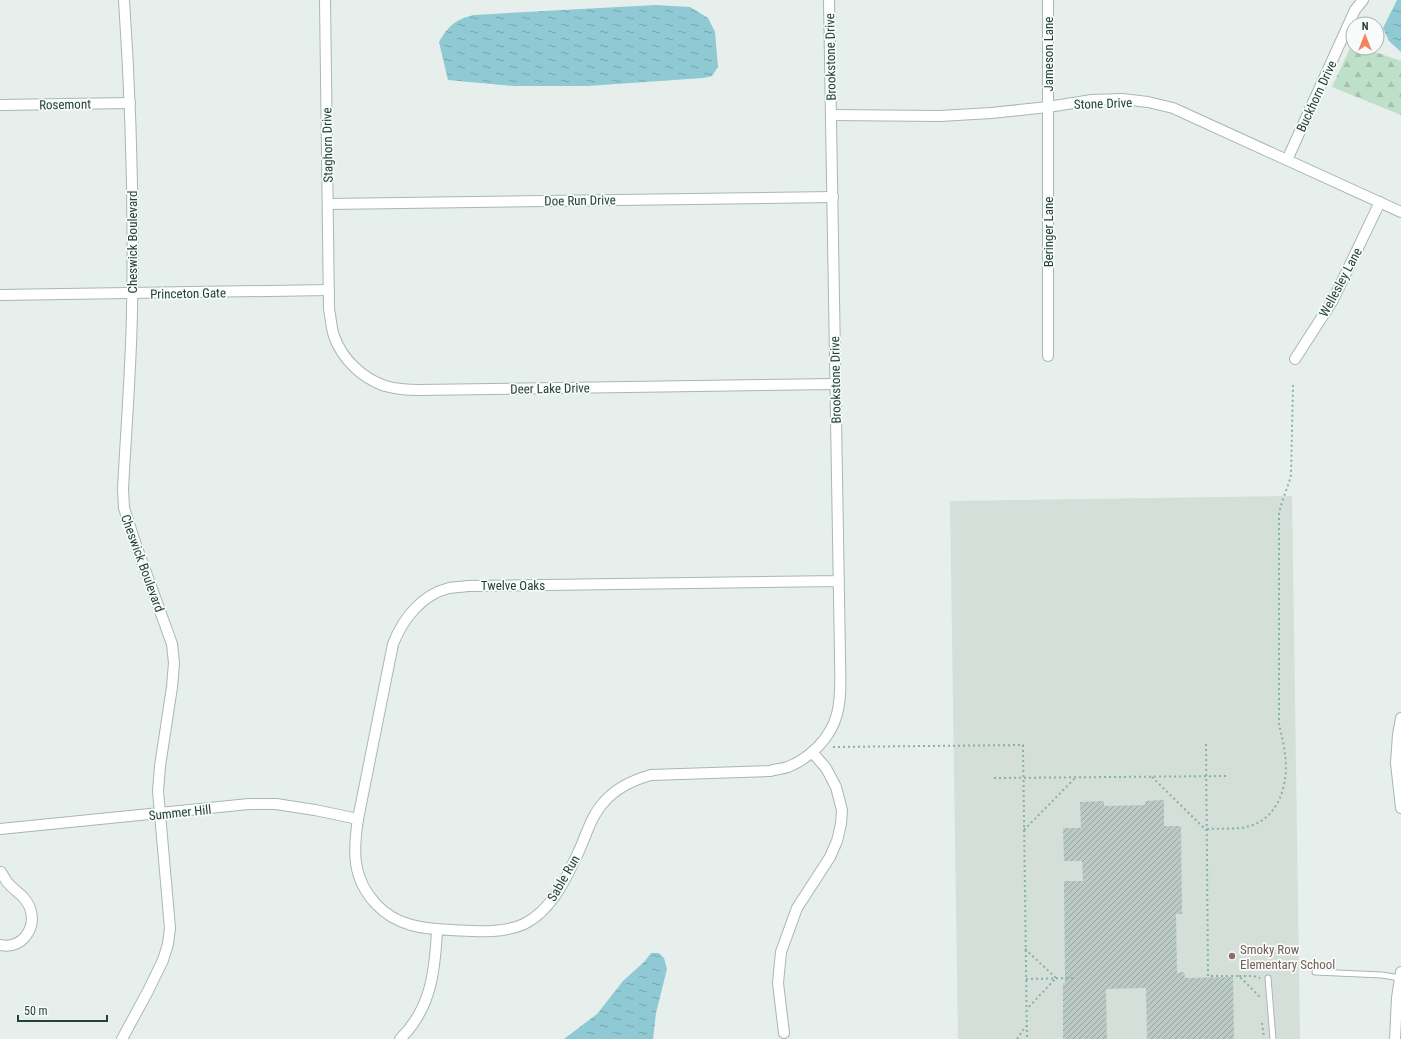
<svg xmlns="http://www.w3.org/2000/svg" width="1401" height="1039" viewBox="0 0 1401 1039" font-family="'Roboto Condensed',sans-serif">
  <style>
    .built { fill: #d4dfda }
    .forest { fill: url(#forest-firs) }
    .water { fill: url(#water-ripples) }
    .building { fill: url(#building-hatch) }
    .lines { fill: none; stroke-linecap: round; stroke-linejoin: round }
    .lane-casing { stroke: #a8b8b2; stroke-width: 7 }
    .street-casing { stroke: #a8b8b2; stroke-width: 12 }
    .path { stroke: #86b3a5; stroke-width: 2; stroke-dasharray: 2 3; stroke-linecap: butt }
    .lane { stroke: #fff; stroke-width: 5 }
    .street { stroke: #fff; stroke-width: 10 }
    .education-dot { fill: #8d6e63; stroke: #f7fbf9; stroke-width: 1.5 }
    .labels { text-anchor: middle; stroke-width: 3.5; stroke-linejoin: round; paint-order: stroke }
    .street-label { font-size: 13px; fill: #24423a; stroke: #f7fbf9 }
    .education-label { font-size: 13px; fill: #785e54; stroke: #f7fbf9; text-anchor: start }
  </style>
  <defs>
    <pattern id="forest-firs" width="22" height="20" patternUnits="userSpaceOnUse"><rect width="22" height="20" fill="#bfe0c8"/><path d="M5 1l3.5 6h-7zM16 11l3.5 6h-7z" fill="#a4c1ad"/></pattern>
    <pattern id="water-ripples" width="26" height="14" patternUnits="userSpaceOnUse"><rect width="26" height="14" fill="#8ec9d4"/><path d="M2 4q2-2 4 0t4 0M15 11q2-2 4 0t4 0" fill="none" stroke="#74a5ad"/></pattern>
    <pattern id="building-hatch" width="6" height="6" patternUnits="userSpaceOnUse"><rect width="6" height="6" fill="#bbcac4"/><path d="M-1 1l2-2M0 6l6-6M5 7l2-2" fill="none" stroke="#98a6a0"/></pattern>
  </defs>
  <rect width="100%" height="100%" fill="#e6efeb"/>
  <polygon class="built" points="1292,496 1300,1039 958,1039 950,501"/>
  <polygon class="forest" points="1352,44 1353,44 1353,48 1364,48 1401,61 1401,115 1332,87"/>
  <g class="water">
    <polygon points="1397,0 1401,0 1401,52 1389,41 1383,28"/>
    <path d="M655,5L690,7L708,18L715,32L718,67L712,76L703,78L587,86H514L448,80L439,42C448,26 456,19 474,15Z"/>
    <polygon points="651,953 659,953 664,958 667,969 656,1013 653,1039 564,1039 597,1014 623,981 645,961"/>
  </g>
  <polygon class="building" points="1164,800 1164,826 1181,826 1182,914 1176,914 1177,973 1184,972 1185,978 1233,977 1234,1039 1147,1039 1146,988 1106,989 1107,1039 1063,1039 1063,983 1065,983 1064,881 1083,881 1082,861 1064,861 1063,828 1081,828 1080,802 1104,801 1104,806 1145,805 1145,801"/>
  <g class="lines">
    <defs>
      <g id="lane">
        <polyline points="1315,972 1382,975 1400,978"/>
        <polyline points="1268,978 1273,1039"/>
      </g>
      <g id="street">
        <path d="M325,0L329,309C331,318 331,327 334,336C342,359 362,378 385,386C396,389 408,390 419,390L835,384"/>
        <path d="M829,0L840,656C840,675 842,695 837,714C831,738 810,758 788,767C782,769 776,769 770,771L651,775C633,780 617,787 604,802C591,816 586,836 578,853C566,879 551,911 524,924C502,934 474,931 451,930C424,929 396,926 376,904C352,878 353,852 358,819L393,644C403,619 421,595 449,588C455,587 461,587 468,586L839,581"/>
        <polyline points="0,105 130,103"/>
        <polyline points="831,115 940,116 991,113 1048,107 1092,100 1122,99 1148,102 1173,108 1401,212"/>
        <polyline points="1287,160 1355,10 1363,0"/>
        <polyline points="328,204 833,197"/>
        <polyline points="0,295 329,290"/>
        <polyline points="1048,356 1048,0"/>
        <polyline points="1295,359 1333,300 1380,202"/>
        <polyline points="1401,718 1398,735 1396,763 1401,808"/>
        <polyline points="0,829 249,804 276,804 315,810 358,819"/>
        <path d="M0,873L1,872C3,875 5,879 7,882C12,888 18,892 23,897C34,909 35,925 25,937C18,945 10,947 0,945"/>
        <polyline points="784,1033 778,983 781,952 797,908 830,857 837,841 841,824 842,810 836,787 826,768 812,752"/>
        <path d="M122,1039L148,991L163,960L168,944L170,928L158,791L160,766L172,687L174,663L172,644L136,545L124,508L123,489C126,430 131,370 132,311C134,207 131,103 124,0"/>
        <path d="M400,1039C431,1009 435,971 437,930"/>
        <polyline points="1395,1039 1397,998 1401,972"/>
      </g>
    </defs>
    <use href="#lane" class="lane-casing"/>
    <use href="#street" class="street-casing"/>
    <g class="path">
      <polyline points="1206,744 1208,976 1239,976 1261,998"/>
      <polyline points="833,747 1023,745 1027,1039"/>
      <polyline points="1152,777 1206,830"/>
      <polyline points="994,778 1229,776"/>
      <path d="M1207,829C1221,828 1237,830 1250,826C1280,817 1289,782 1285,754C1284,744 1281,734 1279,724V514C1281,501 1288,488 1291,475L1293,385"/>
      <polyline points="1024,830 1076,777"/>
      <polyline points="1025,949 1056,978 1027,1009"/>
      <polyline points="1239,976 1253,976 1260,978"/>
      <polyline points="1026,979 1073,978"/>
      <polyline points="1262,1023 1264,1038"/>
      <polyline points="1017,1039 1026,1026"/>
    </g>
    <use href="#lane" class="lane"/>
    <use href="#street" class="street"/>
  </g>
  <circle class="education-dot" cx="1232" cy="956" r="4"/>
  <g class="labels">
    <g class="street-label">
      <text transform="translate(1048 54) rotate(-90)" y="5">Jameson Lane</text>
      <text transform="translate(830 57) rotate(-91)" y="5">Brookstone Drive</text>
      <text transform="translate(1316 96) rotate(-65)" y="5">Buckhorn Drive</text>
      <text transform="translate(1103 103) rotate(-2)" y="5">Stone Drive</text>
      <text transform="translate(65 104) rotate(-1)" y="5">Rosemont</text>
      <text transform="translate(327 145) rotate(-91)" y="5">Staghorn Drive</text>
      <text transform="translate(580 200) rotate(-1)" y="5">Doe Run Drive</text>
      <text transform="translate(1048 232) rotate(-90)" y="5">Beringer Lane</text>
      <text transform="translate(132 242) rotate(-90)" y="5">Cheswick Boulevard</text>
      <text transform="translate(1340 282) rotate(-62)" y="5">Wellesley Lane</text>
      <text transform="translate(188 293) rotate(-1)" y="5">Princeton Gate</text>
      <text transform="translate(835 380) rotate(-91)" y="5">Brookstone Drive</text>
      <text transform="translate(550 388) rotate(-1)" y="5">Deer Lake Drive</text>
      <text transform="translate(143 563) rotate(70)" y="5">Cheswick Boulevard</text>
      <text x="513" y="590">Twelve Oaks</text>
      <text transform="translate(180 812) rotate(-6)" y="5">Summer Hill</text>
      <text transform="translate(563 878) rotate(-60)" y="5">Sable Run</text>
    </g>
    <g class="education-label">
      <text x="1240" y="954">Smoky Row<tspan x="1240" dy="15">Elementary School</tspan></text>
    </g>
  </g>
  <g transform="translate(1365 36)"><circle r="19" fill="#f7fbf9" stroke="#a3b1ad"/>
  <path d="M0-3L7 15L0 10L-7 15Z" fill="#f4845f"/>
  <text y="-6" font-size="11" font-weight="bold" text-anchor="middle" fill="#24423a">N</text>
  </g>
  <path d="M18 1015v6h89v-6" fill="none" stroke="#24423a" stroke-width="2"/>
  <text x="24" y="1015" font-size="12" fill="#24423a" stroke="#f7fbf9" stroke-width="3" paint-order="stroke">50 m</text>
</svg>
